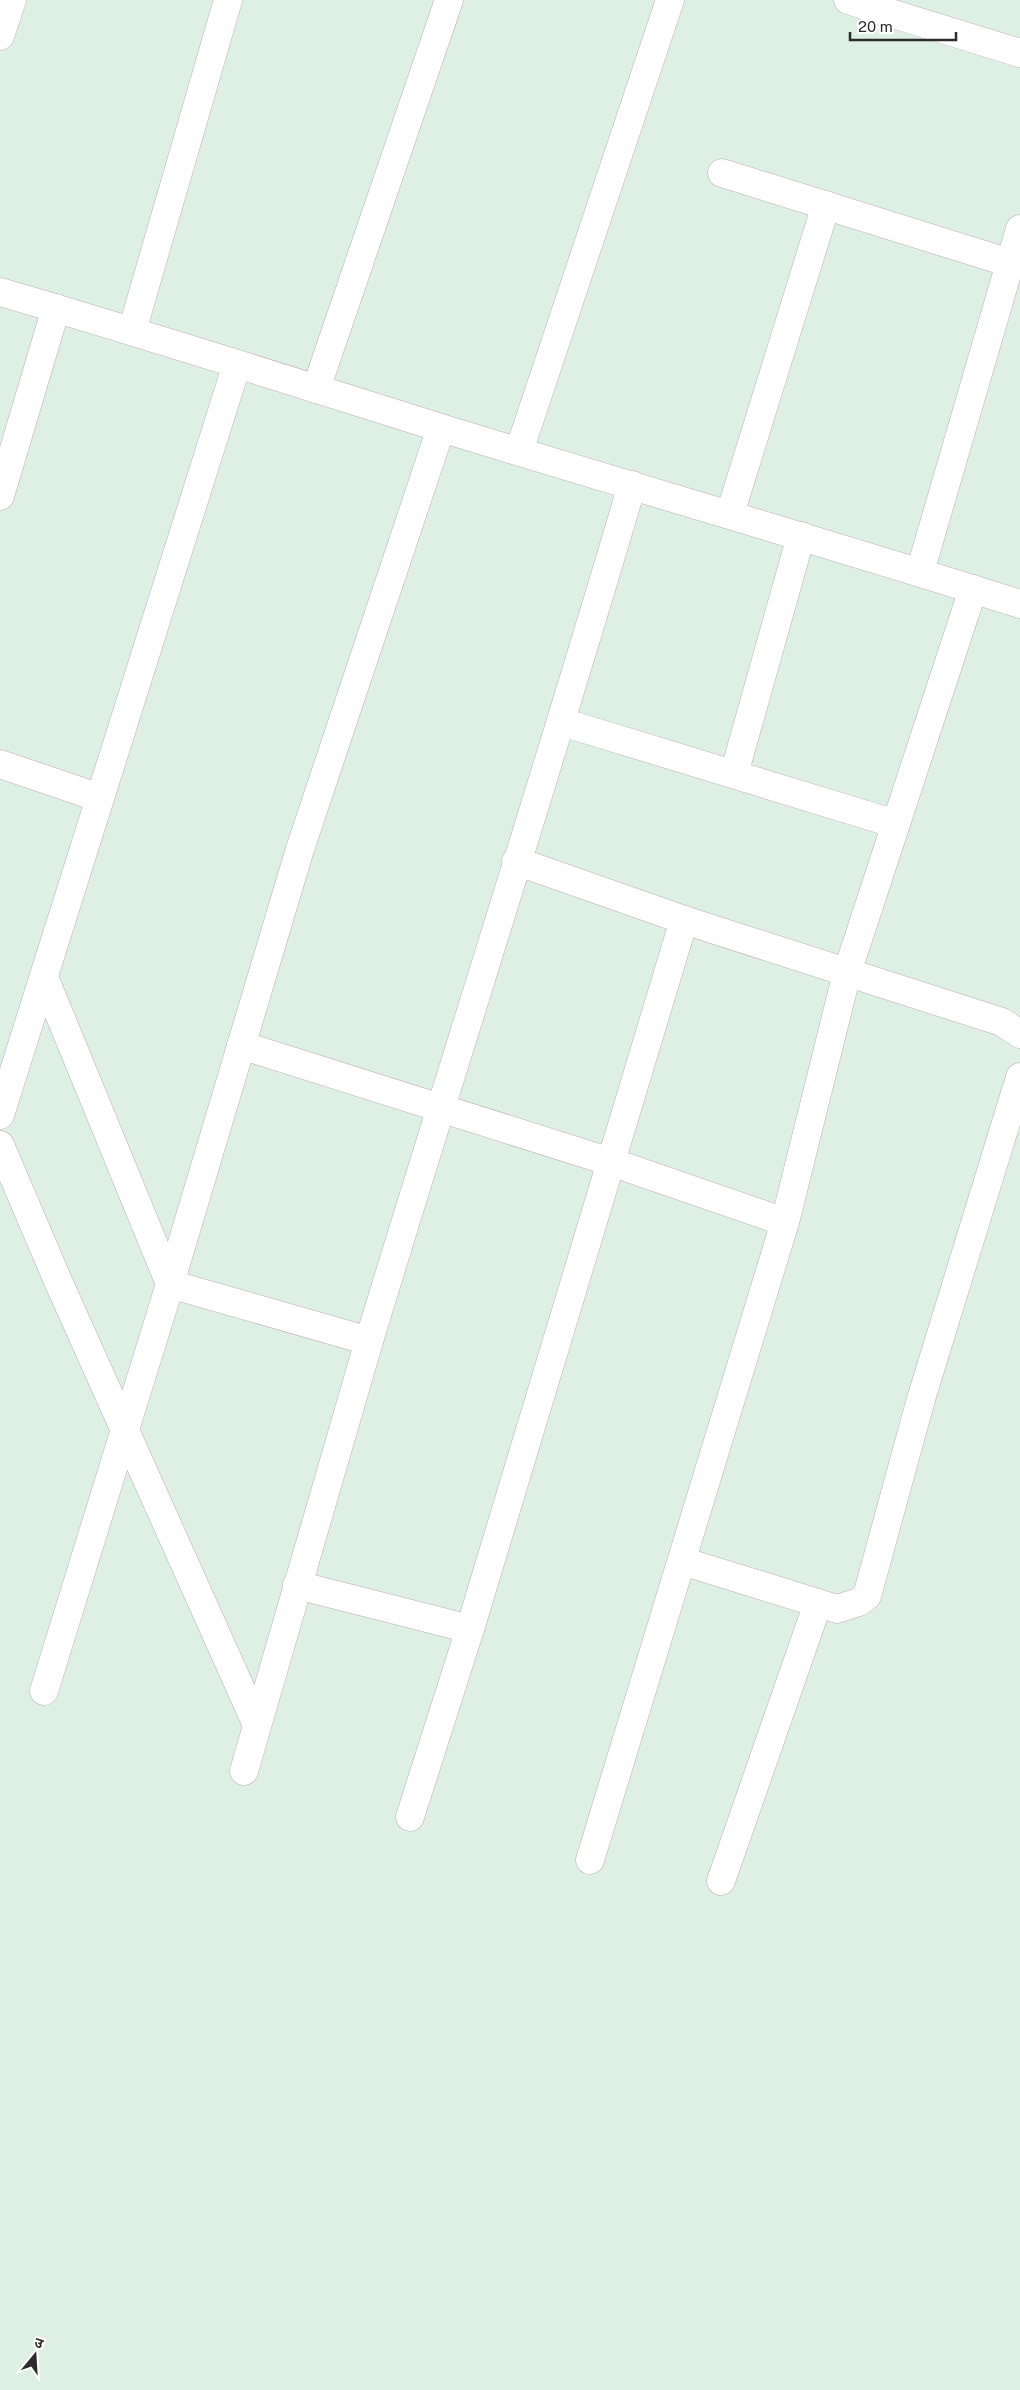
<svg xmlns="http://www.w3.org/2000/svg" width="1020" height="2390" viewBox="0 0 1020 2390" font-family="'Public Sans','Noto Sans Devanagari',sans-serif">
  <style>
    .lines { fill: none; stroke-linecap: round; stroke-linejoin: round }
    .minor-casing { stroke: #bdaeb4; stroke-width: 29 }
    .minor { stroke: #fff; stroke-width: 28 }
  </style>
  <rect width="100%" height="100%" fill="#deefe4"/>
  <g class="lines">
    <defs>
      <g id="minor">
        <polyline points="848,0 1020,53"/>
        <polyline points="0,36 12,0"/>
        <polyline points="722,173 1010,263"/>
        <path d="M0,292C148,335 294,382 441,428C633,487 827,543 1020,604"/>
        <polyline points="132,331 228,0"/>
        <polyline points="316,389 449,0"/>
        <polyline points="519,451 670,0"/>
        <polyline points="0,496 56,308"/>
        <polyline points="730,514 826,205"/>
        <polyline points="920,572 1020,229"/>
        <polyline points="562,722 896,824"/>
        <polyline points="0,764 100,798"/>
        <polyline points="734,774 801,536"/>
        <polyline points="516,861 684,920 1002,1022 1020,1034"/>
        <polyline points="44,977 170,1284 369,1341 244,1771"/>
        <polyline points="241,1045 611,1162 785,1222"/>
        <polyline points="0,1115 237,364"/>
        <polyline points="0,1145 58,1281 257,1725"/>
        <path d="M369,1341C456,1055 548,771 632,485"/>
        <polyline points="682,1561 837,1609 859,1602 867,1596 921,1399 1020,1077"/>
        <polyline points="297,1585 470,1629 410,1817"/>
        <polyline points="470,1629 684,920"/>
        <polyline points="44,1691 163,1307 300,849 441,428"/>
        <polyline points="590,1860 785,1222 847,973 973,589"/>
        <polyline points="721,1881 818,1603"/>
      </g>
    </defs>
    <use href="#minor" class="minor-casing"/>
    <use href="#minor" class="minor"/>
  </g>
  <g transform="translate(35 2355) rotate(18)" stroke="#ffffff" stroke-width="4" paint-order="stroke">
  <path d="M0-4L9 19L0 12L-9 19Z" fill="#2c2c2c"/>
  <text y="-8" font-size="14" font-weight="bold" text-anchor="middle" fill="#2c2c2c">उ</text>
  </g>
  <path d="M850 32v8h106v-8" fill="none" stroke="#2c2c2c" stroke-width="2.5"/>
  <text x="858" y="32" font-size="15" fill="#2c2c2c" stroke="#ffffff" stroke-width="4" paint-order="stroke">20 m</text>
</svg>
